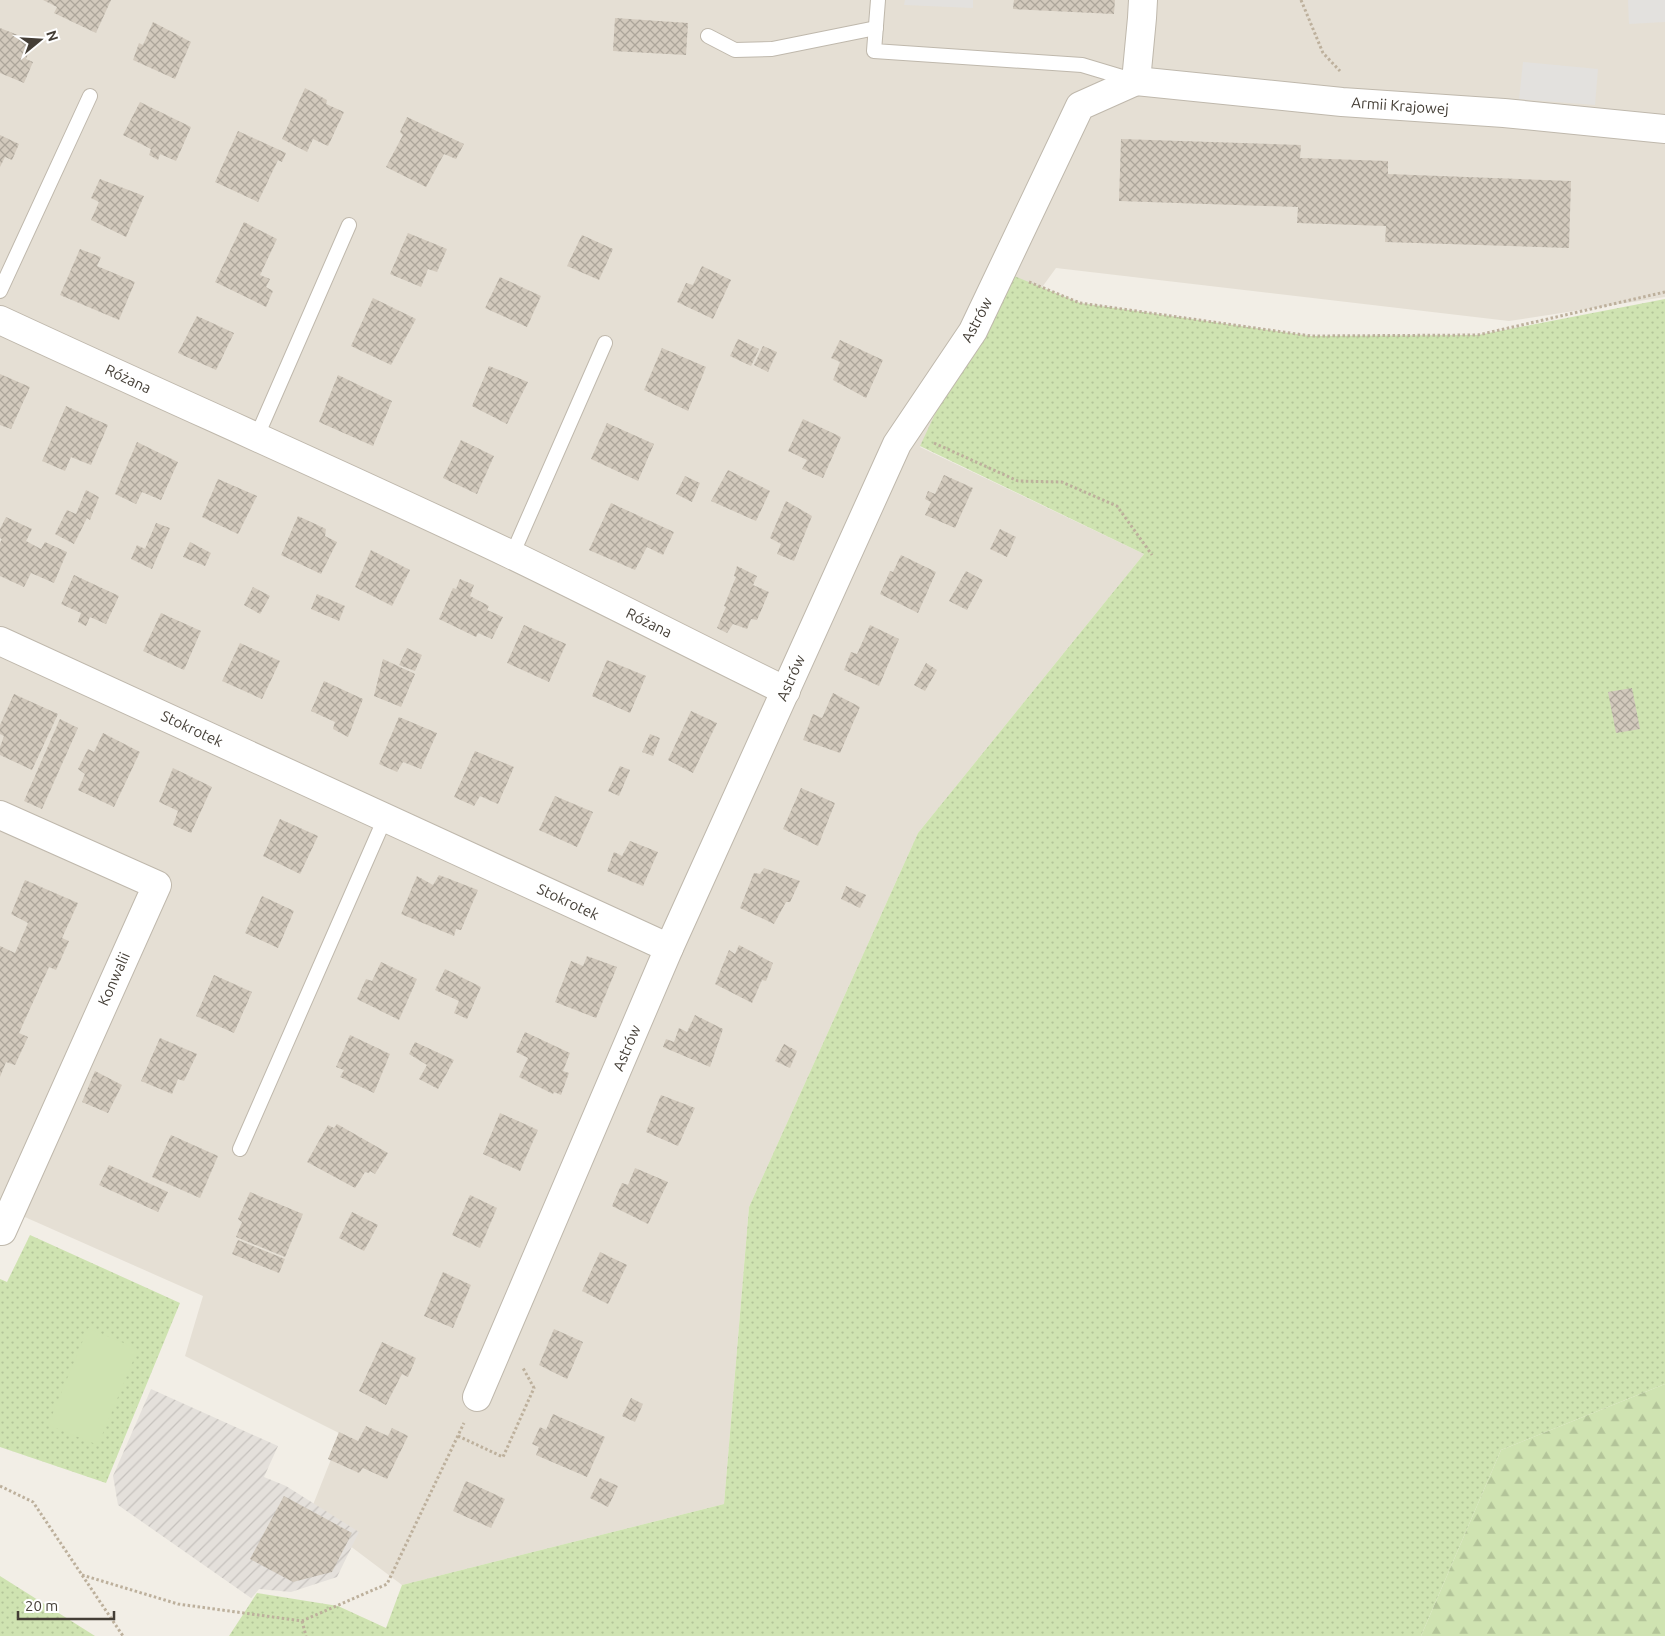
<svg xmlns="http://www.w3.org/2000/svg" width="1665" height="1636" viewBox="0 0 1665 1636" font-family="Ubuntu,sans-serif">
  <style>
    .residential { fill: #e5dfd4 }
    .industrial { fill: url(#industrial-furrows) }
    .grass { fill: url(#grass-dots) }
    .forest { fill: url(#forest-firs) }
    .pitch { fill: #cfe3b1 }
    .parking { fill: #e3e1de }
    .building { fill: url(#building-cross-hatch) }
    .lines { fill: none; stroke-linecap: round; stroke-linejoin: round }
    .service-casing { stroke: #bfb8ac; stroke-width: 16 }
    .minor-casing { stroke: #bfb8ac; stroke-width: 30 }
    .path { stroke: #bdb09c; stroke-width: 3; stroke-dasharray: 2.5 2.5; stroke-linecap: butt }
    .service { stroke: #fff; stroke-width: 14 }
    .minor { stroke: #fff; stroke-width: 28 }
    .labels { text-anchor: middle; stroke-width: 4.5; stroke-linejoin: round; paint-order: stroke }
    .street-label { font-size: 15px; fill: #443e36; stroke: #fff }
  </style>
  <defs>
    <pattern id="industrial-furrows" width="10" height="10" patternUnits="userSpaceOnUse" patternTransform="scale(1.25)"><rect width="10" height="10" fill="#e4e0db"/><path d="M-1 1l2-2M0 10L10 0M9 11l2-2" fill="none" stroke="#c5c1bd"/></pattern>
    <pattern id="grass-dots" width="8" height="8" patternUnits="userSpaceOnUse" patternTransform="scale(1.25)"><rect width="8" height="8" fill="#cfe3b1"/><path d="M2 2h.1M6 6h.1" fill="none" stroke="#b3c499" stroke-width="1.8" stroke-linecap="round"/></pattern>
    <pattern id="forest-firs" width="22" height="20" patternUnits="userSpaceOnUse" patternTransform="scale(1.25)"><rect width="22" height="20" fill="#cfe3b1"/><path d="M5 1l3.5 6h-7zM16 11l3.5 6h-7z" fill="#b3c499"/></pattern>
    <pattern id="building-cross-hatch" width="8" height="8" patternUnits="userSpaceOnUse" patternTransform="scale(1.25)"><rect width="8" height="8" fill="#d2c9bc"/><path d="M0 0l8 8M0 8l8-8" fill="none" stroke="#aca59a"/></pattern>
  </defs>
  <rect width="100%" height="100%" fill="#f2eee6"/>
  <polygon class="residential" points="0,0 1665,0 1665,297 1509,321 1056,268 1011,330 920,447 1144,554 918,833 749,1207 724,1504 402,1585 309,1515 341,1434 185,1356 203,1296 0,1206"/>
  <polygon class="industrial" points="151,1389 278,1446 264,1477 286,1486 359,1532 337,1577 291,1592 259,1589 251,1598 118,1505 113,1476"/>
  <g class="grass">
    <polygon points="1002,271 1080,303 1311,336 1478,335 1665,299 1665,1384 1501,1450 1421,1636 229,1636 257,1593 338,1606 386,1628 402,1585 724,1504 749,1207 918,833 1144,554 920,446"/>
    <polygon points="30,1235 180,1303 106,1483 0,1447 0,1279 7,1282"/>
    <polygon points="0,1576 95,1636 0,1636"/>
  </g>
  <polygon class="forest" points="1665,1384 1665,1636 1421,1636 1501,1450"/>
  <polygon class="pitch" points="88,1328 138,1349 98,1445 48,1425"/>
  <g class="parking">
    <polygon points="905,0 973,0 973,8 904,5"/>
    <polygon points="1628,0 1665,0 1665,22 1629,24"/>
    <polygon points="1523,62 1598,69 1595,105 1519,99"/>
  </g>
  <g class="building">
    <polygon points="43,0 111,0 96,33 54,13 57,7"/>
    <polygon points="1014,0 1115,0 1114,14 1013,9"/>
    <polygon points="615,18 688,23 686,55 613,51"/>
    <polygon points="153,22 191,42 175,79 133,60 139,43 143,45"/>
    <polygon points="0,28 33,41 26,59 33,62 24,83 0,73"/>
    <polygon points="305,88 327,100 326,104 344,112 328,146 313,139 307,152 282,139"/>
    <polygon points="140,102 191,127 176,161 160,154 158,160 149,155 151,149 123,135"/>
    <polygon points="407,117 464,144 456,159 444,154 426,187 386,167 403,135 400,132"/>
    <polygon points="238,131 286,153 282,162 278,160 258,202 215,182"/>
    <polygon points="0,135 19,144 12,160 5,157 0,167"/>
    <polygon points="1121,139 1301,145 1300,158 1388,161 1388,174 1571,181 1569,248 1385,242 1386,226 1297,223 1298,207 1119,201"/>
    <polygon points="100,179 144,196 126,237 91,220 99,202 91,198"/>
    <polygon points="244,222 277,239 260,275 270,279 266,287 273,291 266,307 215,282"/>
    <polygon points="408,233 447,249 437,272 428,269 421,287 390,274"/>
    <polygon points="582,235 613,249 599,280 567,266"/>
    <polygon points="80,249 101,257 97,266 135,282 119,320 60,295"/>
    <polygon points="702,266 731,280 713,319 677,302 686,283 693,285"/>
    <polygon points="500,277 541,296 527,327 485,308"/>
    <polygon points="373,298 416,319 391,365 351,346"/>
    <polygon points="197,316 234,333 216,370 178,353"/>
    <polygon points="738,339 759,349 751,366 730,356"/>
    <polygon points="840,340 883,360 866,398 833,380 840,362 831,358"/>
    <polygon points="763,346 777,352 768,372 754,365"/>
    <polygon points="662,348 706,367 688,411 644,390"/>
    <polygon points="489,366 528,382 507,424 472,406"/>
    <polygon points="0,374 30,387 11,429 0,425"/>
    <polygon points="338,375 392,401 373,446 319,422"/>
    <polygon points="66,406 108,425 91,465 71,457 65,471 42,461"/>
    <polygon points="803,419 841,437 823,478 802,469 807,460 788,451"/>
    <polygon points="607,423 654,444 638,481 591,459"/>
    <polygon points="461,440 494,456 477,494 443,478"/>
    <polygon points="137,442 178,462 161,500 142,492 136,504 115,494"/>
    <polygon points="728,470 770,491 756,521 711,501"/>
    <polygon points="944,475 973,488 955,528 925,515 931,502 925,499 928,491 935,494"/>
    <polygon points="685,476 700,483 692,502 676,494"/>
    <polygon points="218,479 257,496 238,534 202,517"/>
    <polygon points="86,490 99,497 90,520 87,518 74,544 55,534 67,510 76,514"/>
    <polygon points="786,501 812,516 794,561 777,554 781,544 770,538"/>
    <polygon points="611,503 674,532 663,555 647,547 635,570 589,550"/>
    <polygon points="298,516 326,529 325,536 337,542 321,574 281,555"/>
    <polygon points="6,517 32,529 26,541 41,549 45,542 67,552 54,583 31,573 24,587 0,576 0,543 2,539 0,538 0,529"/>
    <polygon points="156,523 170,528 152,569 131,559 137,545 145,549"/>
    <polygon points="1000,529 1016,537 1007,557 990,549"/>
    <polygon points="190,542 211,553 205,566 183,557"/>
    <polygon points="371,550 410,570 392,606 355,587"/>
    <polygon points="901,555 936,572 918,613 880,594 890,571 893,572"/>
    <polygon points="737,566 757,576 753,585 769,592 757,620 751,619 747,629 733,624 727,633 717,628 726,607 724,606 736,577 734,576"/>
    <polygon points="966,571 983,580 967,610 949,601"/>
    <polygon points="74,575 119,596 106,624 90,617 86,626 78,622 81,613 61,604"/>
    <polygon points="460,579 474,585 470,596 489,606 487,610 503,617 492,639 478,633 476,637 439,619 453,588 456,589"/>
    <polygon points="253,587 270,596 260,614 244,605"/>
    <polygon points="317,594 345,606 339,621 311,609"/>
    <polygon points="161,613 201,631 184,670 143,651"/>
    <polygon points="524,625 566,644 549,682 507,663"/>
    <polygon points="870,625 899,639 879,686 844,670 851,652 857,654"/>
    <polygon points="240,643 280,661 262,699 222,681"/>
    <polygon points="407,648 422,655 415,671 399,665"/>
    <polygon points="383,659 415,674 401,707 374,696"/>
    <polygon points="607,660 646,676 630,713 592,696"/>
    <polygon points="926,663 937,670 925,691 914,685"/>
    <polygon points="324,681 363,699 348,737 333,729 335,722 311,711"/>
    <polygon points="1632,688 1640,729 1616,733 1608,692"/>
    <polygon points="833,693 860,707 840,753 803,740 813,714 822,718"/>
    <polygon points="14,694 58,714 32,770 0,755 0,747 4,736 0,734 0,725"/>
    <polygon points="691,711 717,723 693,773 668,760"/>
    <polygon points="399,717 437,733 421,769 403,762 397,772 379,764"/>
    <polygon points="60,719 78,728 42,809 24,801"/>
    <polygon points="103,733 140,752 114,807 78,790 85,774 78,769 88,749 94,752"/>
    <polygon points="650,734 660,738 653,756 642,752"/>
    <polygon points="475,751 514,767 498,804 480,796 474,806 454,797"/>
    <polygon points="620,766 630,770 619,796 608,791"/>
    <polygon points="173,768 212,787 191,833 173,825 178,811 159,802"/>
    <polygon points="801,788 835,803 818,846 783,829"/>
    <polygon points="555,796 593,812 577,847 539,830"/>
    <polygon points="280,819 318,836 300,874 263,856"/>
    <polygon points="630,841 658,852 643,886 607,871 614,852 622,856"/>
    <polygon points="764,868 800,881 790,902 786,902 774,924 740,908 754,873 760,874"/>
    <polygon points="439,875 478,890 461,930 456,929 454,936 401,914 417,876 433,885"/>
    <polygon points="25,880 78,903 62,938 69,941 56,970 49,967 19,1033 28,1037 15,1065 6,1062 0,1077 0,946 15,953 28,923 11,914"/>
    <polygon points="846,886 866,895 860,908 841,899"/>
    <polygon points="262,896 294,911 278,948 245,933"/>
    <polygon points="739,945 773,963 766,981 762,980 752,1003 715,984 729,950 735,954"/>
    <polygon points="587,956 617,967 596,1018 555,1002 571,961 583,966"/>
    <polygon points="381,962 417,979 399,1020 357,999 366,979 372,981"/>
    <polygon points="445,969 481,987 467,1019 454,1013 459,1001 435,990"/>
    <polygon points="214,975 252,992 234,1033 196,1016"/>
    <polygon points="695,1015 723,1029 710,1067 663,1047 666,1039 674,1042 679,1028 687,1032"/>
    <polygon points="525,1032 570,1053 563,1071 569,1073 561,1095 554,1092 553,1094 519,1077 528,1058 516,1052"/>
    <polygon points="350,1035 390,1054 374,1093 340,1077 344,1070 336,1067"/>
    <polygon points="160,1038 197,1054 184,1081 178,1079 172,1094 141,1081"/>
    <polygon points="415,1042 454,1060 438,1089 419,1079 427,1065 409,1054"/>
    <polygon points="784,1044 797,1051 790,1068 775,1061"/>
    <polygon points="95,1071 122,1085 108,1113 82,1102"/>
    <polygon points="661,1095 695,1108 678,1146 646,1132"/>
    <polygon points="500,1113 538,1130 520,1171 483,1154"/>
    <polygon points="337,1124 388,1153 375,1174 370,1171 369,1173 365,1172 355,1188 307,1162 328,1125 334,1128"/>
    <polygon points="171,1135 218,1156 200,1198 152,1177"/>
    <polygon points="109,1165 168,1192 158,1212 99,1185"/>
    <polygon points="635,1168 668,1182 648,1224 612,1206 622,1183 628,1185"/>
    <polygon points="250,1192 303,1214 285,1257 236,1237 242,1222 238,1219"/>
    <polygon points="470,1195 497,1208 480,1248 452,1235"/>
    <polygon points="352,1212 378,1225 364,1251 339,1238"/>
    <polygon points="238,1240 285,1259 279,1273 232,1254"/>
    <polygon points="600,1252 627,1265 608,1304 582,1291"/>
    <polygon points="443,1272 471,1285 453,1328 424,1316"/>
    <polygon points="554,1329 583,1342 567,1379 539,1365"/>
    <polygon points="382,1342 416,1358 408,1377 402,1374 386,1405 359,1391"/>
    <polygon points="631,1398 643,1404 635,1422 622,1416"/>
    <polygon points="553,1414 605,1437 587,1477 536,1455 539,1447 532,1444 540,1427 546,1430"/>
    <polygon points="366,1426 388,1436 392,1428 408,1436 387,1479 363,1468 359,1473 328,1459 339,1432 358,1441"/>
    <polygon points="600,1478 618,1486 608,1507 590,1498"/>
    <polygon points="466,1481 505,1499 491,1528 453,1511"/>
    <polygon points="284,1496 352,1533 332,1572 293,1582 250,1559"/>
  </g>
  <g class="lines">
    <defs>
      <g id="service">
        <polyline points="878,0 874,51 1082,65 1132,80"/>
        <polyline points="708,36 735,50 772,49 876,28"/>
        <polyline points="0,291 90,96"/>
        <polyline points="257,436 349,225"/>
        <polyline points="512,555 605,343"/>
        <polyline points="240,1149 385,818"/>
      </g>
      <g id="minor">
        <polyline points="1136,81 1342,102 1504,113 1665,129"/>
        <path d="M0,320C170,399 342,474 512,555C603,599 694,646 786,691"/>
        <polyline points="0,641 669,948"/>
        <polyline points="0,815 157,885 2,1231"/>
        <polyline points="477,1397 669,948 897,444 973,331 1080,106 1136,81 1142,18 1143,0"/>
      </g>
    </defs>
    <use href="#service" class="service-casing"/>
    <use href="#minor" class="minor-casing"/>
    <g class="path">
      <polyline points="1301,0 1323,53 1340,71"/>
      <polyline points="1029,282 1080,303 1311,336 1478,335 1665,292"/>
      <polyline points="934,443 1018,481 1062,482 1117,506 1152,555"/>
      <polyline points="458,1436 503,1457 534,1388 523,1368"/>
      <polyline points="0,1486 33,1502 123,1636"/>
      <polyline points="82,1575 178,1604 302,1621 387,1584 464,1423"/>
      <polyline points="302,1621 306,1636"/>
    </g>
    <use href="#service" class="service"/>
    <use href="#minor" class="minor"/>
  </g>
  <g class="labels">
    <g class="street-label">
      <text transform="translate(1400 106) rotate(4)" y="5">Armii Krajowej</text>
      <text transform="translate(977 320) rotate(-62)" y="5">Astrów</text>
      <text transform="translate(128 379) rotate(25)" y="5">Różana</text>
      <text transform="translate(649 623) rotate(26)" y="5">Różana</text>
      <text transform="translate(791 678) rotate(-66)" y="5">Astrów</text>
      <text transform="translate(192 729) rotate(25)" y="5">Stokrotek</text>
      <text transform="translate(568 902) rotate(25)" y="5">Stokrotek</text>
      <text transform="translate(114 979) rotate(-66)" y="5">Konwalii</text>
      <text transform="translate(627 1048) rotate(-67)" y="5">Astrów</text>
    </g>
  </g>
  <g transform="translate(40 40) rotate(72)" stroke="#ffffff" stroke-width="4" paint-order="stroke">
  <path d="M0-4L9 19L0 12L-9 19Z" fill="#443e36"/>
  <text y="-8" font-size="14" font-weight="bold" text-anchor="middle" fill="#443e36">N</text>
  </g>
  <path d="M18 1611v8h96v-8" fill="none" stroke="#443e36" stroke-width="2.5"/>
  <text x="25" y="1611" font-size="15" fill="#443e36" stroke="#ffffff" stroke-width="4" paint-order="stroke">20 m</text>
</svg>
